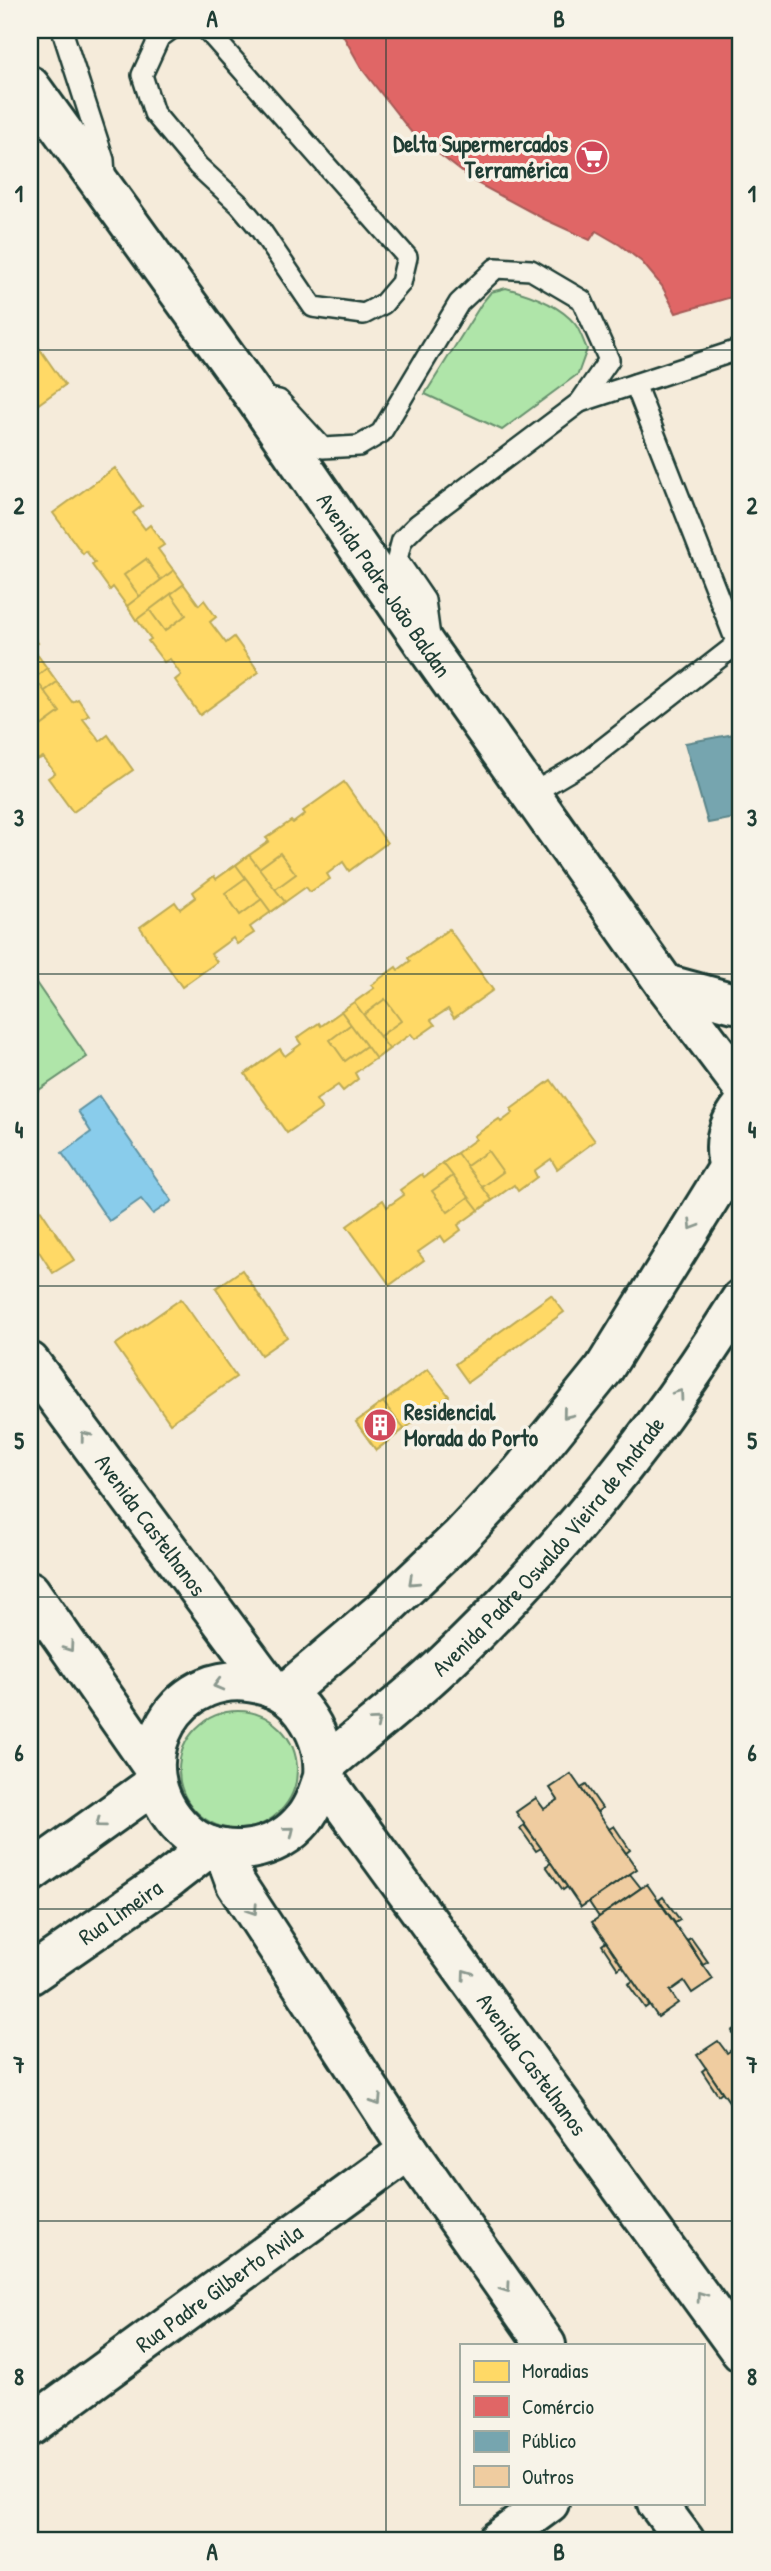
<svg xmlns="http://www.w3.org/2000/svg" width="771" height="2571" viewBox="0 0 771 2571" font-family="'Patrick Hand',sans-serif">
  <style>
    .green { fill: #afe5a9; stroke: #67916e; stroke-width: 2 }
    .water { fill: #89cceb; stroke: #5f93a2; stroke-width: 2 }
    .homes { fill: #ffd966; stroke: #bcaa57; stroke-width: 2 }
    .shops { fill: #e06666; stroke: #a65a57; stroke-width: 2 }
    .public { fill: #76a5af; stroke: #5c868a; stroke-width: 2 }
    .building { fill: #efcca0; stroke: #1f3d34; stroke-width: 2 }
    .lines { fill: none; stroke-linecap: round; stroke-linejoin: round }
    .lane-casing { stroke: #1f3d34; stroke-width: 24 }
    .street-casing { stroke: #1f3d34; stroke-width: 44 }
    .secondary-casing { stroke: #1f3d34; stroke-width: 44 }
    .lane { stroke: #f7f3e8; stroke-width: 19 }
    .street { stroke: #f7f3e8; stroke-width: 38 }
    .secondary { stroke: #f7f3e8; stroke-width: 38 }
    .oneway { stroke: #8b988e }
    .grid { fill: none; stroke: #1f3d34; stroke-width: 2; stroke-opacity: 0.55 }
    .labels { text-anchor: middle; stroke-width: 7; stroke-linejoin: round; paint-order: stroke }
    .poi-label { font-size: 23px; font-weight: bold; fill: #1f3d34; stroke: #f7f3e8; text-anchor: end }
    .street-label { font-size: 23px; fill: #1f3d34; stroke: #f7f3e8 }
    .neatline { fill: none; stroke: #1f3d34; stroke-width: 2.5 }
    .grid-label { font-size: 23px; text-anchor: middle; font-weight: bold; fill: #1f3d34 }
  </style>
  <rect width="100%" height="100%" fill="#f5ebda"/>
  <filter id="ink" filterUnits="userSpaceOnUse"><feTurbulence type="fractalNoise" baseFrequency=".0143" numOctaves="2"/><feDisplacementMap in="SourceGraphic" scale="14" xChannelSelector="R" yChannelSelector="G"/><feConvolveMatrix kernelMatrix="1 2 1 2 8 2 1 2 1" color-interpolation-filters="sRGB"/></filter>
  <g filter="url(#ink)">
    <g class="green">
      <path d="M506,288C529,294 559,304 575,324C580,330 583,341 587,349L578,374L502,430L425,394L482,303L491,292Z"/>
      <polygon points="30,974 87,1057 30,1096"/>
      <circle cx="238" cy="1770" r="59"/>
    </g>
    <polygon class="water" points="99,1096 172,1201 153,1214 141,1199 109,1221 62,1153 91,1132 78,1111"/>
    <g class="homes">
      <polygon points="30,335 65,385 30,410"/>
      <polygon points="115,468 142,506 133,513 145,529 150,525 164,545 158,549 199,605 204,600 216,617 210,622 226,643 234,637 259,672 200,715 175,680 181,675 170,659 164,662 148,641 151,639 113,587 110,590 92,565 95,563 86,551 83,554 53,513"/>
      <polygon points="146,559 186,615 165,631 124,575"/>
      <polygon points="174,570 184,584 136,620 127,606"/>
      <polygon points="30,632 38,643 32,647 57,682 72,702 78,699 89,715 83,719 100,741 108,735 133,770 73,812 48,778 55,773 43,757 37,760 30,750"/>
      <polygon points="47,668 57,682 30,702 30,682"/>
      <polygon points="30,672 60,712 38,728 30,717"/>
      <polygon points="344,782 387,843 349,871 343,862 327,874 330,879 310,892 306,887 250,927 254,933 237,944 233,938 211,954 217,962 182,987 140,927 175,902 180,909 196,897 193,892 214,876 216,879 269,841 266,838 291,821 293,823 305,814 303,811"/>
      <polygon points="280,853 296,874 240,915 225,893"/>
      <polygon points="249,855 285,902 271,912 236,865"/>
      <polygon points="449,929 493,990 454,1018 448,1009 431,1020 435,1025 415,1039 411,1034 355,1073 358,1079 343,1091 338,1085 316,1100 322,1109 287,1133 245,1074 280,1049 285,1056 301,1044 297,1038 319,1023 321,1026 374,988 371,985 396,967 398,970 410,961 408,958"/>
      <polygon points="385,999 401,1021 345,1061 330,1040"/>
      <polygon points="354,1002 389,1049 376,1059 341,1011"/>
      <polygon points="551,1080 595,1141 557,1169 551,1159 534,1171 537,1177 518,1191 514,1185 458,1225 461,1230 445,1242 441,1236 418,1252 424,1260 390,1285 347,1226 383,1200 387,1207 404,1195 400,1190 422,1174 424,1177 476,1139 474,1136 499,1119 501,1122 513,1113 511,1109"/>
      <polygon points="488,1151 503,1172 448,1212 432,1191"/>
      <polygon points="457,1153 492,1200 479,1210 443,1163"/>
      <polygon points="30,1194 74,1260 53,1273 30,1238"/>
      <polygon points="242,1270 287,1337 261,1355 216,1288"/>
      <polygon points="551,1295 564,1312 468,1382 455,1364"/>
      <polygon points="181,1299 236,1377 170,1423 115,1345"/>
      <polygon points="428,1369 449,1396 376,1450 356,1422"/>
      <polygon points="383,1402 404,1429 376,1450 356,1422"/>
    </g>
    <polygon class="shops" points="340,30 741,30 741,313 735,296 676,313 662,286 642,262 620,245 596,231 590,240 544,219 475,182 412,133 362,69"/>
    <polygon class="public" points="734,734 741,734 741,817 708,823 685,743"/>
    <g class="building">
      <polygon points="571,1774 637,1869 581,1907 516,1812 536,1798 544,1809 558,1800 550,1788"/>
      <polygon points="586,1785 602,1808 597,1812 581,1788"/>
      <polygon points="524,1825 541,1848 536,1851 520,1828"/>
      <polygon points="614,1826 630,1850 626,1853 609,1829"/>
      <polygon points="551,1863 567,1887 563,1890 546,1866"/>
      <polygon points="630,1874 641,1888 599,1917 589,1902"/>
      <polygon points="647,1884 713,1979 692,1993 684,1981 670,1991 678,2003 658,2017 592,1922"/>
      <polygon points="663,1897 680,1920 675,1923 659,1900"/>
      <polygon points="691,1938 708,1962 703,1965 687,1940"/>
      <polygon points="606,1942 622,1966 618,1969 602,1945"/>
      <polygon points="633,1981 649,2005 645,2008 628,1984"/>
      <polygon points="741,2025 741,2119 697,2055 718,2041 727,2053 740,2044 732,2031"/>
      <polygon points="706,2068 722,2092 718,2095 702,2071"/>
    </g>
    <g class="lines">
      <defs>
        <g id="lane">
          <polyline points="62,30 104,160 105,174"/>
          <polyline points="170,30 159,38 142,75 154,113 198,166 240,205 260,229 313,307 364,314 383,304 401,283 407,257 207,30"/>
          <polyline points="259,396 279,400 323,448 359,446 381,433 459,303 496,268 531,270 582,300 609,360 580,402 418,524 402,540 397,559 425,600 430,637"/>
          <polyline points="580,402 741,349"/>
          <polyline points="531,794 587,761 737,644 635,384"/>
        </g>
        <g id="street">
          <path id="s1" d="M30,86L254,396L432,655L665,984L741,1085"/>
          <path id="s2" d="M30,2426L409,2150"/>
          <polyline points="497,2541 549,2503"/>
        </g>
        <g id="secondary">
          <polyline points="665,984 734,1003 741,1000"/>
          <path d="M741,1108C722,1132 720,1162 741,1186"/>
          <path id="s3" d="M30,1362L271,1688"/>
          <polyline points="30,1591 154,1769"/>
          <polyline points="284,1694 384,1609 461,1536 521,1472 604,1369 729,1167"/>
          <path id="s4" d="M324,1766C363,1733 405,1701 442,1666C558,1557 657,1433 741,1299"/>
          <path id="s5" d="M323,1777C317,1795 312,1811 299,1824C270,1855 215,1860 184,1830C116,1765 177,1658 266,1686C281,1691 295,1700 304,1713C319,1733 325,1753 323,1777L741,2352"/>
          <polyline points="223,1849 236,1884 255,1913 409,2150 546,2345"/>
          <polyline points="30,1873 156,1783"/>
          <path id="s6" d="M30,1975L167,1880L211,1846"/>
          <polyline points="657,2503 685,2541"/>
        </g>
      </defs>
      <use href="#lane" class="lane-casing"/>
      <use href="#street" class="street-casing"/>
      <use href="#secondary" class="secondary-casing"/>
      <use href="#lane" class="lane"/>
      <use href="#street" class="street"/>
      <use href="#secondary" class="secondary"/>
    </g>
    <defs><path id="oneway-chevron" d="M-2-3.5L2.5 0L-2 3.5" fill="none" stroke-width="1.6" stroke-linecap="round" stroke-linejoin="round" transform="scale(1.75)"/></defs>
    <g class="oneway">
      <use href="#oneway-chevron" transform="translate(693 1225) rotate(122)"/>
      <use href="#oneway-chevron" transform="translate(679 1394) rotate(-54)"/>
      <use href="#oneway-chevron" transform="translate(567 1414) rotate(129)"/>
      <use href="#oneway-chevron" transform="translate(85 1436) rotate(-127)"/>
      <use href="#oneway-chevron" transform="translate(413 1581) rotate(137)"/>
      <use href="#oneway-chevron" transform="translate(69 1647) rotate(55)"/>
      <use href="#oneway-chevron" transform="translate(218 1685) rotate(165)"/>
      <use href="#oneway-chevron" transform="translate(376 1722) rotate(-40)"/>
      <use href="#oneway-chevron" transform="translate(100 1823) rotate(144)"/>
      <use href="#oneway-chevron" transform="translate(290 1831) rotate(-39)"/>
      <use href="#oneway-chevron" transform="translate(253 1910) rotate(57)"/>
      <use href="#oneway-chevron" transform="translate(466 1974) rotate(-126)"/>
      <use href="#oneway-chevron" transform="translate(377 2101) rotate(57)"/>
      <use href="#oneway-chevron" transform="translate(506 2288) rotate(55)"/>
      <use href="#oneway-chevron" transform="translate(701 2296) rotate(-126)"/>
    </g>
  </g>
  <path class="grid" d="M386,30V2541M30,350H741M30,662H741M30,974H741M30,1286H741M30,1597H741M30,1909H741M30,2221H741"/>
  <defs>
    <symbol id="supermarket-disc" viewBox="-11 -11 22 22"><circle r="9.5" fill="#d1495b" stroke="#f7f3e8"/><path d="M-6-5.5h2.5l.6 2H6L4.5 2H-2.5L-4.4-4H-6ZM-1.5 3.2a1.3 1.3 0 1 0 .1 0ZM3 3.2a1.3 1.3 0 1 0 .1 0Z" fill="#fff"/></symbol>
    <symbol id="building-disc" viewBox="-11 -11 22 22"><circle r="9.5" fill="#d1495b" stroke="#f7f3e8"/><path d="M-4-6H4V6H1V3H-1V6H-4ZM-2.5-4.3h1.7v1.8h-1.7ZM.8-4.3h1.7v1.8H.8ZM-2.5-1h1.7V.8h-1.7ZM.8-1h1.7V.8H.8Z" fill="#fff"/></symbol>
  </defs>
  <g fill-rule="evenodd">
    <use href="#supermarket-disc" x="573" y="138" width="38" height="38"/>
    <use href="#building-disc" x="361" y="1406" width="38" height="38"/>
  </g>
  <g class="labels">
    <g class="poi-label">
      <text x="568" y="152">Delta Supermercados<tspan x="568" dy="26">Terramérica</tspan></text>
      <text x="404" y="1420" text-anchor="start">Residencial<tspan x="404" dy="26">Morada do Porto</tspan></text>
    </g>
    <g class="street-label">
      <text dy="8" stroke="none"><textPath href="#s1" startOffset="612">Avenida Padre João Baldan</textPath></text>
      <text dy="8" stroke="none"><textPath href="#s3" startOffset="203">Avenida Castelhanos</textPath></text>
      <text dy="8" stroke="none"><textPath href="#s4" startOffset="315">Avenida Padre Oswaldo Vieira de Andrade</textPath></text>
      <text dy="8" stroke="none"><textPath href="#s6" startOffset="110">Rua Limeira</textPath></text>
      <text dy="8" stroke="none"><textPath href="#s5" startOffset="884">Avenida Castelhanos</textPath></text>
      <text dy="8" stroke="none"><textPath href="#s2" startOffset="234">Rua Padre Gilberto Avila</textPath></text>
    </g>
  </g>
  <rect width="771" height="2571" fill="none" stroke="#f7f3e8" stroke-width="77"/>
  <rect x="460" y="2344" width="245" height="161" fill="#f7f3e8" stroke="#a1aaa0" stroke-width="2"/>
  <rect x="474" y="2361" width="35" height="21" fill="#ffd966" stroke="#a1aaa0" stroke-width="2"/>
  <text x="522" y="2378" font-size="21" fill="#1f3d34">Moradias</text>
  <rect x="474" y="2396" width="35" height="21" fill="#e06666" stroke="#a1aaa0" stroke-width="2"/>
  <text x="522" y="2414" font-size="21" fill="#1f3d34">Comércio</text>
  <rect x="474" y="2431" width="35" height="21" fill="#76a5af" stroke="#a1aaa0" stroke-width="2"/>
  <text x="522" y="2448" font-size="21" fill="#1f3d34">Público</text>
  <rect x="474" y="2466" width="35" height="21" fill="#efcca0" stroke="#a1aaa0" stroke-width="2"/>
  <text x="522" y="2484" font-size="21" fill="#1f3d34">Outros</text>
  <rect x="38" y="38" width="694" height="2494" class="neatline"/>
  <g class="grid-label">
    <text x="212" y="27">A</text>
    <text x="559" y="27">B</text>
    <text x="19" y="202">1</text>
    <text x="752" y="202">1</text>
    <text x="19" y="514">2</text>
    <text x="752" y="514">2</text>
    <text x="19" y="826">3</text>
    <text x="752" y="826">3</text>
    <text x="19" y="1138">4</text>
    <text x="752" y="1138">4</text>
    <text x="19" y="1449">5</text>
    <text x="752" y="1449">5</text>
    <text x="19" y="1761">6</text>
    <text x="752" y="1761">6</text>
    <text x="19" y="2073">7</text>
    <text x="752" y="2073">7</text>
    <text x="19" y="2385">8</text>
    <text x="752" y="2385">8</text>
    <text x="212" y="2560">A</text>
    <text x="559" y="2560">B</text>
  </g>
</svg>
